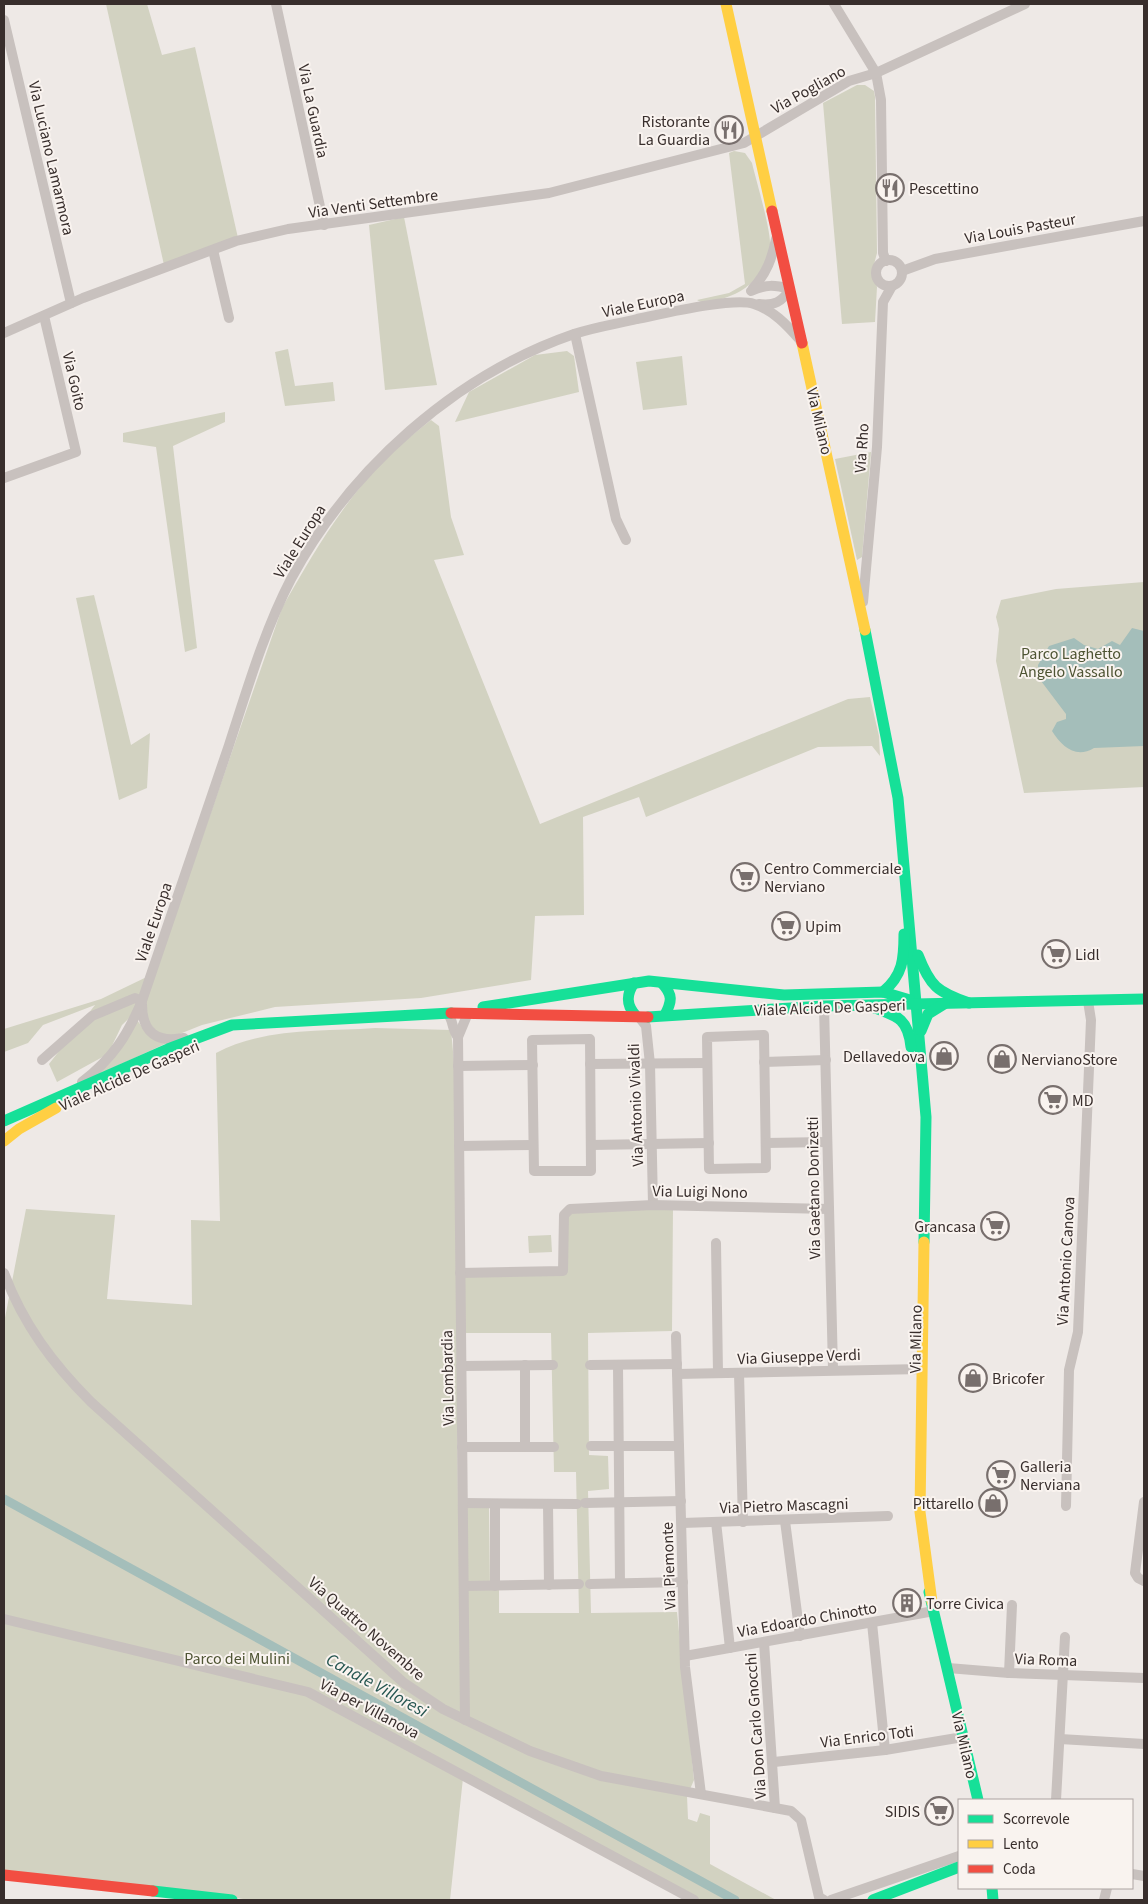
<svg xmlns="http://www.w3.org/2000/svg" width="1148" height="1904" viewBox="0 0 1148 1904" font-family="'Source Sans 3',sans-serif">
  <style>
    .green { fill: #d2d2c1 }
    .water { fill: #a4beba }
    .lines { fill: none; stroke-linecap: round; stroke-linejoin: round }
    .canal { stroke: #a4beba; stroke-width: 9 }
    .street { stroke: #c8c1be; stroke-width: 10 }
    .fast { stroke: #16e098; stroke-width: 11 }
    .slow { stroke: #ffcf43; stroke-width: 11 }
    .jam { stroke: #f24e42; stroke-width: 11 }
    .labels { text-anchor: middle; stroke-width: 4; stroke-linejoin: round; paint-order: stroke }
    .street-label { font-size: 16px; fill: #382e2c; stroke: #f9f3ef }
    .poi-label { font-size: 16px; fill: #382e2c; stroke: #f9f3ef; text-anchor: start }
    .park-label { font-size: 16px; fill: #4e5433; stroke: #f9f3ef }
    .water-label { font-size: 18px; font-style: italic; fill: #265651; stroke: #f9f3ef }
  </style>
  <rect width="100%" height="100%" fill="#eee9e6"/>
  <g class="green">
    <polygon points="106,4 147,4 162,55 195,47 238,238 164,265"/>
    <polygon points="857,85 865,85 874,91 875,97 877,253 872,272 877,287 875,322 842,324 823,103"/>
    <path d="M734,151L745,153L752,163C756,180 771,230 770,245C768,268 752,288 730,296C721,299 705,306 697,300L729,293L745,284L729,153Z"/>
    <polygon points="404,217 437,385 385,390 369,225"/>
    <polygon points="288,349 295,386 333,382 335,401 285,406 275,352"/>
    <polygon points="567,351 574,356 579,392 455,422 469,392 535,355"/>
    <polygon points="682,356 687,405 643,410 636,362"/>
    <polygon points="225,412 225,422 173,446 197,648 185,652 156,447 123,442 123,433"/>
    <path d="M431,420L439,426L451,517L464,555L434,560L540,824L848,699L870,697L879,736L880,756L872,746L818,747L646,817L639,797L583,817L584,915L535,916L531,980L421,998L275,1007L202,1025L172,1037L157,1033L146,1018L147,1001L122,1025L108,1054L57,1082L49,1064L95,1005L43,1025L28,1043L4,1052V1029L101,999L155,973L282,608C312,555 342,504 384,460C398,445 415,433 431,420Z"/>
    <polygon points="871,452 862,557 857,560 835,459"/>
    <polygon points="1144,582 1144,787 1024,793 996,661 999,629 996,617 1001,600 1056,589"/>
    <polygon points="94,595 131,745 150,733 147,788 119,800 76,598"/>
    <polygon points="137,1020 149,1036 167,1043 97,1075"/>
    <path d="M375,1028L451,1030L455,1073L458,1507L489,1508L490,1588L499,1590V1613H579L576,1472H554L551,1333H465L463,1274L566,1273L568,1217L572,1212L673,1208L672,1331L588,1333L589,1455L608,1456L609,1489L588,1491L591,1613L677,1612L694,1780L687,1796L688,1819L697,1822L700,1813L710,1816V1864L776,1900H698L463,1778L450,1900H249L195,1891L4,1871V1323L26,1209L115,1215L107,1299L192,1305L191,1220L220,1221L216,1053C264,1027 323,1032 375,1028Z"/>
    <polygon points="551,1235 552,1252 529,1253 528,1236"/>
  </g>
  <path class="water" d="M1132,628L1144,631V746L1094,748C1076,759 1062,747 1052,731L1057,722L1066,719V714L1038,677V665L1049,646L1074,638L1084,645L1098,649L1112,641L1120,645Z"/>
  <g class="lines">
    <polyline class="canal" points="4,1499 735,1900"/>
    <g class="street">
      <polyline points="276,4 324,225"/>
      <polyline points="834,4 876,73 881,100 883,253 886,261"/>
      <polyline points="4,20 71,303"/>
      <polyline points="213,250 229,318"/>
      <circle cx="889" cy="273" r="13"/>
      <polyline points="902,271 935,259 1144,221"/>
      <path d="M753,288C767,273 772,258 776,239"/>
      <path d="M751,291C766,284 775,285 790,289C782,302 774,306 759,304"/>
      <polyline points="4,333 83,298 236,241 288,229 549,193 744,143 849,81 876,73 1025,4"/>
      <polyline points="575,334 616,519 626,540"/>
      <polyline points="4,478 76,452 44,316"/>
      <polyline points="863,602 877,447 883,302 892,286"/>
      <path d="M142,1004C142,1033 157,1043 184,1038"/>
      <polyline points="824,1006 833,1369"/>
      <path d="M447,1013C454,1020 451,1029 458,1037"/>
      <polyline points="639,1017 646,1026 650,1064 653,1205"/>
      <polygon points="764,1035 766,1168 709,1169 707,1037"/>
      <polygon points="590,1039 591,1171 534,1171 532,1040"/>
      <polyline points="42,1060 92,1016 135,998 142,1001"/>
      <polyline points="764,1062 826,1060"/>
      <polyline points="590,1064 707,1063"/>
      <polyline points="458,1066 533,1065"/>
      <path d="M82,1082C113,1058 127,1036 142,1001C171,916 200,831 229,745C247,690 264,631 291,579C350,469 455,375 574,334C595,327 616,324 637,319C662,314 733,297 754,304C773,310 787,325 800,340"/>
      <polyline points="766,1143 827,1142"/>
      <polyline points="591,1145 709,1143"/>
      <polyline points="459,1146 533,1145"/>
      <polyline points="716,1243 718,1373"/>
      <path d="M4,1273C23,1324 53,1364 91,1402L404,1683L443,1709L530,1751L601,1776L791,1811L801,1820L819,1897L824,1900"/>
      <polyline points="460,1273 563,1271 564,1215 570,1209 653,1205 829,1209"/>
      <polyline points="676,1336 685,1667 701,1794"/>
      <polyline points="590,1365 677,1364"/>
      <polyline points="461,1366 553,1365"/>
      <polyline points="618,1366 620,1583"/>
      <polyline points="739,1373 743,1522"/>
      <polyline points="677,1374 922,1369"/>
      <polyline points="591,1446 679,1446"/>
      <polyline points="462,1447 554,1447"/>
      <polyline points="525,1447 525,1365"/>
      <polyline points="1144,1502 1135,1573 1138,1578 1144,1581"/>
      <polyline points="463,1503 577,1504"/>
      <polyline points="585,1503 681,1501"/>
      <polyline points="548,1504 549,1585"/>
      <polyline points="1066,1506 1069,1370 1078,1332 1091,1020 1088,1001"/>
      <polyline points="785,1521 800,1636"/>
      <polyline points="716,1522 730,1648"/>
      <polyline points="682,1523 888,1516"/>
      <polyline points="590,1584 683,1582"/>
      <polyline points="464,1586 579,1584"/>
      <polyline points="495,1586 495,1504"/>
      <polyline points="4,1619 308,1692 694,1900"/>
      <polyline points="872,1623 885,1750"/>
      <polyline points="764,1642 775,1808"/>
      <polyline points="685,1656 934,1611"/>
      <polyline points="948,1668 1009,1673 1144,1678"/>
      <polyline points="1009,1673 1012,1605"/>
      <polyline points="465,1720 458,1037 468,1013"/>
      <polyline points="1060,1739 1144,1744"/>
      <polyline points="774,1762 885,1750 963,1737"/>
      <polyline points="1056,1800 1065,1637"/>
      <polyline points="1132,1874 1144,1876"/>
      <polyline points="831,1900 959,1856"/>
      <polyline points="1104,1900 1107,1888"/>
    </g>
    <g class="fast">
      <polyline points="865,630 898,798 926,1117 924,1242"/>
      <path d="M918,955C930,986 937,992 969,1003"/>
      <path d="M634,983C626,995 626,1005 636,1016"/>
      <path d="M662,983C673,995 672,1001 665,1015"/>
      <path d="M883,992C903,975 904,959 904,934"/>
      <polyline points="483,1007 649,981 784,995 883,992 910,1000"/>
      <path d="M872,1007C897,1016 908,1018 911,1047"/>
      <polyline points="648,1017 824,1006 1144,999"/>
      <polyline points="921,1031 928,1014 944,1004"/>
      <polyline points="4,1121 168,1049 232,1025 451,1013"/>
      <polyline points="929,1592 978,1800"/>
      <polyline points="992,1888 993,1900"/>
      <polyline points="153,1891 232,1900"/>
      <polyline points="873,1900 959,1867"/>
    </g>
    <g class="slow">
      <polyline points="726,4 772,211"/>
      <polyline points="802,343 865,630"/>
      <polyline points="4,1141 19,1129 56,1108"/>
      <polyline points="924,1242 920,1512 932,1602"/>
    </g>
    <g class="jam">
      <polyline points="772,211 802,343"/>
      <polyline points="451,1013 648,1017"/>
      <polyline points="4,1875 153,1891"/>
    </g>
  </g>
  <defs>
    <symbol id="restaurant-ring" viewBox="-11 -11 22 22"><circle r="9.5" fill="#f9f3ef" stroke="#786f6d" stroke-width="1.5"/><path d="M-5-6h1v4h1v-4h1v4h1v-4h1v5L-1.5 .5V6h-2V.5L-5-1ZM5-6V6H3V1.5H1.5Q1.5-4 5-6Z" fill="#786f6d"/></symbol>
    <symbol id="supermarket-ring" viewBox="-11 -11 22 22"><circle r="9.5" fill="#f9f3ef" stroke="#786f6d" stroke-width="1.5"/><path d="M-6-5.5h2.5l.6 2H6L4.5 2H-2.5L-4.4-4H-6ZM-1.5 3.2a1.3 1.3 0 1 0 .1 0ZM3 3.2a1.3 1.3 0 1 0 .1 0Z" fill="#786f6d"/></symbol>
    <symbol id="shop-ring" viewBox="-11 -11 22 22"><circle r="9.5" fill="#f9f3ef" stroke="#786f6d" stroke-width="1.5"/><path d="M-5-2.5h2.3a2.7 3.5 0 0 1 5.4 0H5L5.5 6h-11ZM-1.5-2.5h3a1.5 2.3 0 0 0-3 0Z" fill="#786f6d"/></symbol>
    <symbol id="building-ring" viewBox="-11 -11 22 22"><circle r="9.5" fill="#f9f3ef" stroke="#786f6d" stroke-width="1.5"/><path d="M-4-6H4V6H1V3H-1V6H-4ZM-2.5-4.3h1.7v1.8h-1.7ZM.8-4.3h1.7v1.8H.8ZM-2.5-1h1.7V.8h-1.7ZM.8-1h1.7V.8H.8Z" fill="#786f6d"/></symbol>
  </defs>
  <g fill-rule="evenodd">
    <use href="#restaurant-ring" x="713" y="114" width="32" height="32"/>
    <use href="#restaurant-ring" x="874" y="172" width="32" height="32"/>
    <use href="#supermarket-ring" x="729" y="861" width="32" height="32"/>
    <use href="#supermarket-ring" x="770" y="910" width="32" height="32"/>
    <use href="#supermarket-ring" x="1040" y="938" width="32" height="32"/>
    <use href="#shop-ring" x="928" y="1040" width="32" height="32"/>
    <use href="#shop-ring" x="986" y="1043" width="32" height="32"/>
    <use href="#supermarket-ring" x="1037" y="1084" width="32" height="32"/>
    <use href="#supermarket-ring" x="979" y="1210" width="32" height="32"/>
    <use href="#shop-ring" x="957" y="1362" width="32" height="32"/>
    <use href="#supermarket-ring" x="985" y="1459" width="32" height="32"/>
    <use href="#shop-ring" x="977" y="1487" width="32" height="32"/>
    <use href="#building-ring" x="891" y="1587" width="32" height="32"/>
    <use href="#supermarket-ring" x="923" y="1795" width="32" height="32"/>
  </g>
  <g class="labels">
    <g class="street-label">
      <text transform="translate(808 89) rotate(-29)" y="6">Via Pogliano</text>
      <text transform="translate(314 111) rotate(78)" y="6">Via La Guardia</text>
      <text transform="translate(52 158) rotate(77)" y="6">Via Luciano Lamarmora</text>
      <text transform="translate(373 203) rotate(-8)" y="6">Via Venti Settembre</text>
      <text transform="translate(1020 228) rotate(-10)" y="6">Via Louis Pasteur</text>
      <text transform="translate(643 303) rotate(-12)" y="6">Viale Europa</text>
      <text transform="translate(75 381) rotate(77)" y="6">Via Goito</text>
      <text transform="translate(820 421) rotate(77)" y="6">Via Milano</text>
      <text transform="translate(861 448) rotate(-86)" y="6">Via Rho</text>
      <text transform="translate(299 541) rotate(-58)" y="6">Viale Europa</text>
      <text transform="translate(153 922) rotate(-71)" y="6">Viale Europa</text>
      <text transform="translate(830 1007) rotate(-2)" y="6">Viale Alcide De Gasperi</text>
      <text transform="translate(129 1075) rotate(-24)" y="6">Viale Alcide De Gasperi</text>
      <text transform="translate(635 1105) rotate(-92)" y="6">Via Antonio Vivaldi</text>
      <text transform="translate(813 1188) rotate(-91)" y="6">Via Gaetano Donizetti</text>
      <text transform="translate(700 1191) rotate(1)" y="6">Via Luigi Nono</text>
      <text transform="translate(1065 1261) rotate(-87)" y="6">Via Antonio Canova</text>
      <text transform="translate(915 1339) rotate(-89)" y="6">Via Milano</text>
      <text transform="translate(799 1356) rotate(-2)" y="6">Via Giuseppe Verdi</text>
      <text transform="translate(447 1378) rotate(-91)" y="6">Via Lombardia</text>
      <text transform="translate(784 1505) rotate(-2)" y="6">Via Pietro Mascagni</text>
      <text transform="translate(668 1566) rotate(-92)" y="6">Via Piemonte</text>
      <text transform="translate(807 1619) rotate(-10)" y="6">Via Edoardo Chinotto</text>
      <text transform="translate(367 1628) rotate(41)" y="6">Via Quattro Novembre</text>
      <text transform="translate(1046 1659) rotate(2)" y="6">Via Roma</text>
      <text transform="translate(370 1708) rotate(28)" y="6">Via per Villanova</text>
      <text transform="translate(755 1726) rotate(-94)" y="6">Via Don Carlo Gnocchi</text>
      <text transform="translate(867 1736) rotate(-7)" y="6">Via Enrico Toti</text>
      <text transform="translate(965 1745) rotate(77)" y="6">Via Milano</text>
    </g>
    <g class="poi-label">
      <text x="710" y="127" text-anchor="end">Ristorante<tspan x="710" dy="18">La Guardia</tspan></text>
      <text x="909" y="194">Pescettino</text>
      <text x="764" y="874">Centro Commerciale<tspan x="764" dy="18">Nerviano</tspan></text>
      <text x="805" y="932">Upim</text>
      <text x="1075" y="960">Lidl</text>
      <text x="925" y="1062" text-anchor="end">Dellavedova</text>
      <text x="1021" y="1065">NervianoStore</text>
      <text x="1072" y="1106">MD</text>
      <text x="976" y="1232" text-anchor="end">Grancasa</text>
      <text x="992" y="1384">Bricofer</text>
      <text x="1020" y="1472">Galleria<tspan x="1020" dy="18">Nerviana</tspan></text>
      <text x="974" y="1509" text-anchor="end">Pittarello</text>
      <text x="926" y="1609">Torre Civica</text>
      <text x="920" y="1817" text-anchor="end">SIDIS</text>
    </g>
    <g class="park-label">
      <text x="1071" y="659">Parco Laghetto<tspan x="1071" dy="18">Angelo Vassallo</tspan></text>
      <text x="237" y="1664">Parco dei Mulini</text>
    </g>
    <g class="water-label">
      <text transform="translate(377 1685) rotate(29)" y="6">Canale Villoresi</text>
    </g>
  </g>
  <rect width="1148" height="1904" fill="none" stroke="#382e2c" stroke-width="10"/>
  <rect x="958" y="1799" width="175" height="90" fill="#f9f3ef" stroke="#aca4a1"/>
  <rect x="968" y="1815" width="25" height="8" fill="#16e098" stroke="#aca4a1"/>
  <text x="1003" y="1824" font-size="15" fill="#382e2c">Scorrevole</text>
  <rect x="968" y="1840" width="25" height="8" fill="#ffcf43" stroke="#aca4a1"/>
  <text x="1003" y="1849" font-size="15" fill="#382e2c">Lento</text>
  <rect x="968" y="1865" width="25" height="8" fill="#f24e42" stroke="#aca4a1"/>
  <text x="1003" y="1874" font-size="15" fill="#382e2c">Coda</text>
</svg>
